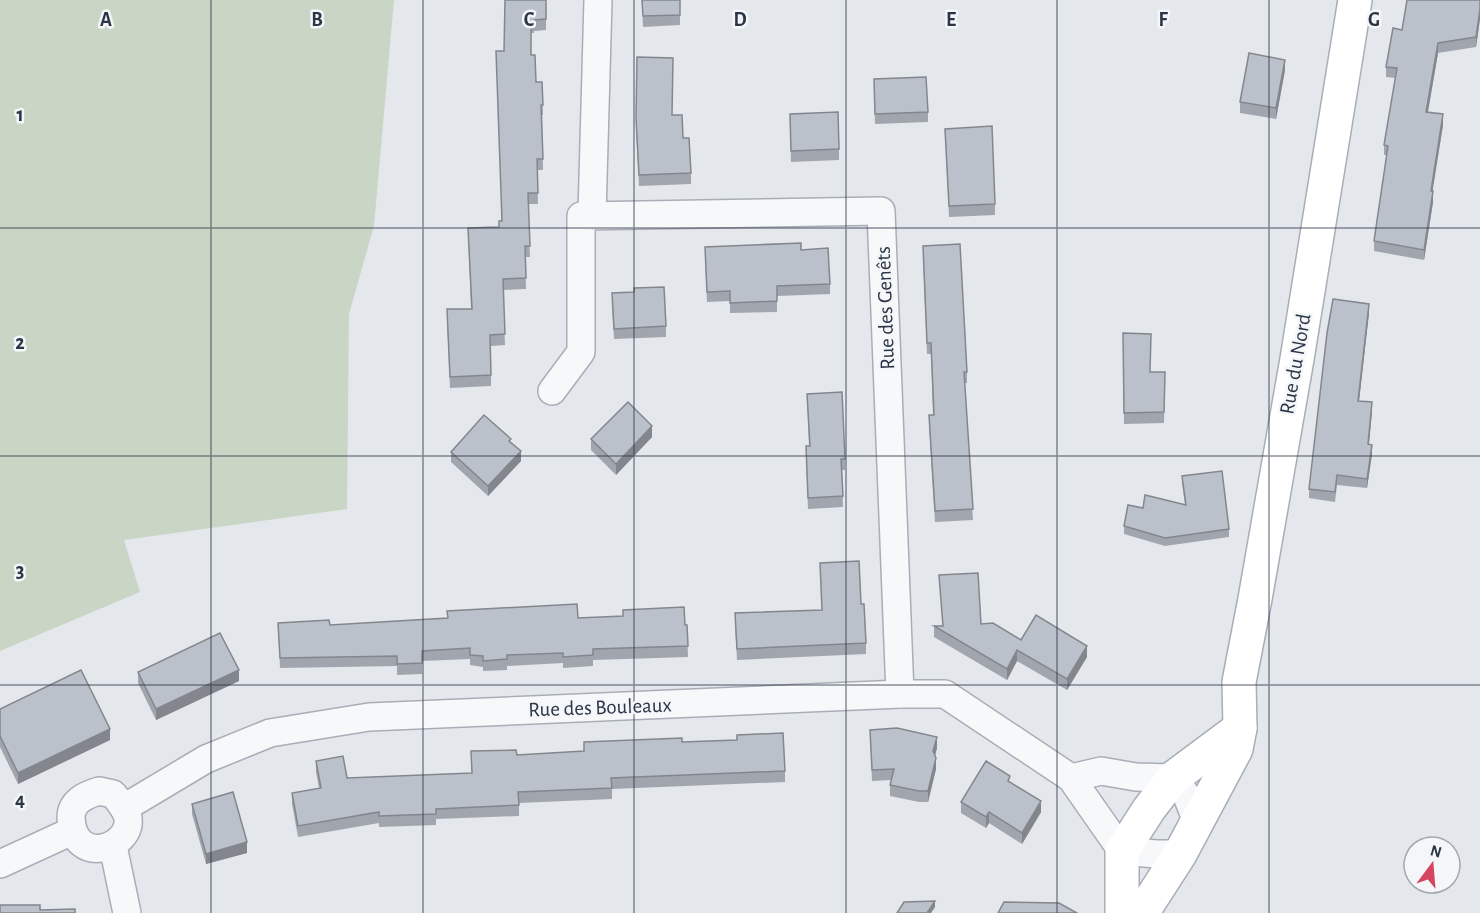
<svg xmlns="http://www.w3.org/2000/svg" width="1480" height="913" viewBox="0 0 1480 913" font-family="'Alegreya Sans',sans-serif">
  <style>
    .green { fill: #cad6c5 }
    .lines { fill: none; stroke-linecap: round; stroke-linejoin: round }
    .street-casing { stroke: #a8aeb7; stroke-width: 30 }
    .secondary-casing { stroke: #a8aeb7; stroke-width: 36 }
    .street { stroke: #f7f8fa; stroke-width: 27 }
    .secondary { stroke: #fff; stroke-width: 33 }
    .wall { fill: #a1a6ae }
    .shaded-wall { fill: #83878d }
    .building { fill: #bbc1ca; stroke: #83878d; stroke-width: 1.5 }
    .grid { fill: none; stroke: #2a3546; stroke-width: 1.5; stroke-opacity: 0.55 }
    .labels { text-anchor: middle; stroke-width: 5; stroke-linejoin: round; paint-order: stroke }
    .street-label { font-size: 21px; fill: #2a3546; stroke: #f4f6f9 }
    .grid-label { font-size: 20px; text-anchor: middle; font-weight: bold; fill: #2a3546; stroke: #f4f6f9; stroke-width: 5; stroke-linejoin: round; paint-order: stroke }
  </style>
  <rect width="100%" height="100%" fill="#e4e7ec"/>
  <polygon class="green" points="0,0 394,0 374,226 349,314 347,509 124,540 140,592 0,651"/>
  <g class="lines">
    <defs>
      <g id="street">
        <polyline points="592,215 598,0"/>
        <polyline points="552,391 581,352 581,216 881,211 900,694"/>
        <polyline points="1071,778 1101,771 1136,777 1173,778 1187,796 1197,822"/>
        <path d="M99,791L113,794C119,801 126,809 128,818C132,848 74,868 71,818C71,801 86,795 99,791Z"/>
        <polyline points="124,808 206,759 270,733 369,717 900,694 945,694 1071,778 1122,851 1156,854 1180,854"/>
        <polyline points="113,846 127,913"/>
        <polyline points="0,864 72,831"/>
      </g>
      <g id="secondary">
        <polyline points="1122,913 1122,851 1149,809 1173,778 1240,728"/>
        <polyline points="1142,913 1180,854 1236,749 1240,728 1239,682 1255,599 1297,359 1355,0"/>
      </g>
    </defs>
    <use href="#street" class="street-casing"/>
    <use href="#secondary" class="secondary-casing"/>
    <use href="#street" class="street"/>
    <use href="#secondary" class="secondary"/>
  </g>
  <g class="wall">
    <polygon points="546,0 546,30 534,31 534,33 531,33 531,55 536,82 542,82 543,115 542,115 543,170 537,170 538,204 528,204 530,257 525,257 526,289 503,290 505,345 491,346 491,386 450,388 447,320 471,309 468,228 499,227 501,221 504,51"/>
    <polygon points="642,0 680,0 680,25 643,27"/>
    <polygon points="1480,0 1480,19 1476,47 1438,53 1428,112 1443,125 1432,191 1433,202 1424,260 1374,251 1374,241 1387,155 1384,155 1384,145 1396,78 1386,77 1386,67 1402,30"/>
    <polygon points="637,57 672,115 683,138 691,173 691,184 639,186 636,128"/>
    <polygon points="1285,70 1276,119 1240,113 1240,102"/>
    <polygon points="874,79 928,112 928,122 875,124"/>
    <polygon points="790,114 839,149 839,160 791,162"/>
    <polygon points="945,129 995,204 995,215 949,217"/>
    <polygon points="801,250 830,284 830,294 777,296 777,312 730,313 730,301 707,302 705,257"/>
    <polygon points="923,257 967,372 967,383 964,383 973,520 935,522 929,426 929,415 933,415 931,354 927,354"/>
    <polygon points="612,304 666,326 666,337 614,339"/>
    <polygon points="1369,313 1359,401 1372,411 1369,444 1372,454 1367,488 1337,485 1335,502 1309,498 1309,489"/>
    <polygon points="1123,333 1150,372 1165,372 1164,423 1124,424"/>
    <polygon points="807,394 845,459 845,470 842,470 843,507 808,509 806,457 806,446 809,446"/>
    <polygon points="652,437 616,475 591,450 591,439"/>
    <polygon points="511,442 521,461 488,496 451,462 451,452"/>
    <polygon points="1182,476 1229,529 1229,537 1165,546 1124,534 1124,526 1143,508 1185,505 1182,483"/>
    <polygon points="939,575 981,624 1021,640 1087,657 1067,690 1017,661 1007,680 934,637 934,626 943,626"/>
    <polygon points="861,604 866,643 866,654 737,660 735,624"/>
    <polygon points="578,618 687,625 688,657 593,660 593,666 563,668 563,663 507,666 507,670 483,671 483,667 470,665 470,659 422,661 422,674 397,675 397,666 280,668 278,623 330,625"/>
    <polygon points="138,672 239,681 156,720 138,683"/>
    <polygon points="0,709 110,740 18,784 0,747"/>
    <polygon points="870,730 937,748 935,756 936,769 928,802 919,802 890,796 890,785 891,780 872,781"/>
    <polygon points="682,742 785,771 785,782 612,789 612,799 519,803 519,816 436,819 436,825 379,827 379,823 298,837 292,804 292,793 319,788 316,772 316,761 347,778 472,773 517,755 584,751"/>
    <polygon points="1010,782 1041,812 1022,844 989,823 986,828 961,813 961,802"/>
    <polygon points="192,804 247,853 206,864 192,814"/>
  </g>
  <g class="shaded-wall">
    <polygon points="1480,9 1480,19 1476,47 1476,37"/>
    <polygon points="1438,43 1438,53 1426,122 1426,112"/>
    <polygon points="1285,60 1285,70 1276,119 1276,108"/>
    <polygon points="1443,114 1443,125 1431,201 1431,191"/>
    <polygon points="1433,191 1433,202 1424,260 1424,250"/>
    <polygon points="1369,304 1369,313 1358,410 1358,401"/>
    <polygon points="1372,402 1372,411 1368,453 1368,444"/>
    <polygon points="652,426 652,437 616,475 616,464"/>
    <polygon points="1372,445 1372,454 1367,488 1367,479"/>
    <polygon points="521,451 521,461 488,496 488,486"/>
    <polygon points="1087,646 1087,657 1067,690 1067,679"/>
    <polygon points="1017,650 1017,661 1007,680 1007,669"/>
    <polygon points="239,670 239,681 156,720 156,709"/>
    <polygon points="110,729 110,740 18,784 18,773"/>
    <polygon points="937,737 937,748 933,762 933,751"/>
    <polygon points="936,758 936,769 928,802 928,791"/>
    <polygon points="1041,801 1041,812 1022,844 1022,833"/>
    <polygon points="989,812 989,823 986,828 986,817"/>
    <polygon points="247,842 247,853 206,864 206,854"/>
    <polygon points="935,901 935,907 931,913 927,913"/>
  </g>
  <g class="building">
    <polygon points="505,0 546,0 546,19 534,20 534,22 531,22 531,55 535,55 536,82 542,82 543,105 541,105 543,159 537,159 538,193 528,193 530,246 525,246 526,278 503,279 505,334 490,335 491,375 450,377 447,309 472,309 468,228 499,227 499,221 502,221 496,51 504,51"/>
    <polygon points="642,0 680,0 680,15 643,16"/>
    <polygon points="1407,0 1480,0 1480,9 1476,37 1438,43 1426,112 1443,114 1431,191 1433,191 1424,250 1374,241 1388,146 1384,145 1397,68 1386,67 1393,28 1402,30"/>
    <polygon points="1249,53 1285,60 1276,108 1240,102"/>
    <polygon points="637,57 673,58 672,115 682,115 683,138 689,138 691,173 639,175 636,118"/>
    <polygon points="926,77 928,112 875,114 874,79"/>
    <polygon points="838,112 839,149 791,151 790,114"/>
    <polygon points="992,126 995,204 949,206 945,129"/>
    <polygon points="801,243 801,250 828,248 830,284 777,286 777,301 730,303 730,291 707,292 705,247"/>
    <polygon points="960,244 967,372 964,372 973,509 935,511 929,415 934,415 931,343 927,343 923,246"/>
    <polygon points="664,287 666,326 614,329 612,293 634,292 634,288"/>
    <polygon points="1333,299 1369,304 1358,401 1372,402 1368,444 1372,445 1367,479 1337,475 1335,492 1309,489 1327,333"/>
    <polygon points="1123,333 1151,334 1150,372 1165,372 1164,412 1124,413"/>
    <polygon points="842,392 845,459 841,459 843,496 808,498 806,446 810,446 807,394"/>
    <polygon points="628,402 652,426 616,464 591,439"/>
    <polygon points="484,415 511,439 509,441 521,451 488,486 451,452"/>
    <polygon points="1222,471 1229,529 1165,538 1124,526 1128,505 1143,508 1145,495 1186,505 1182,476"/>
    <polygon points="859,561 861,604 864,604 866,643 737,649 735,613 822,610 820,563"/>
    <polygon points="978,573 981,624 993,623 1021,640 1036,615 1087,646 1067,679 1017,650 1007,669 934,626 943,626 939,575"/>
    <polygon points="577,604 578,618 623,616 623,610 684,607 685,625 687,625 688,646 593,649 593,655 563,657 563,653 507,655 507,659 483,661 483,656 470,655 470,648 422,651 422,663 397,664 397,656 280,658 278,623 329,620 330,625 448,618 447,611"/>
    <polygon points="220,633 239,670 156,709 138,672"/>
    <polygon points="81,670 110,729 18,773 0,736 0,709"/>
    <polygon points="897,728 937,737 933,751 936,758 928,791 919,791 890,785 894,769 872,770 870,730"/>
    <polygon points="783,733 785,771 611,778 612,788 518,792 519,805 436,809 436,814 379,816 379,812 298,826 292,793 321,788 316,761 343,756 347,778 472,773 471,751 516,750 517,755 584,751 584,742 682,738 682,742 737,740 737,735"/>
    <polygon points="986,761 1010,776 1008,781 1041,801 1022,833 989,812 986,817 961,802"/>
    <polygon points="233,792 247,842 206,854 192,804"/>
    <polygon points="935,901 927,913 897,913 904,902"/>
    <polygon points="1004,902 1059,903 1077,913 998,913"/>
    <polygon points="0,905 40,905 40,910 75,909 75,913 0,913"/>
  </g>
  <path class="grid" d="M211,0V913M423,0V913M634,0V913M846,0V913M1057,0V913M1269,0V913M0,228H1480M0,456H1480M0,685H1480"/>
  <g class="labels">
    <g class="street-label">
      <text transform="translate(885 308) rotate(-92)" y="7">Rue des Genêts</text>
      <text transform="translate(1295 364) rotate(-80)" y="7">Rue du Nord</text>
      <text transform="translate(600 707) rotate(-2)" y="7">Rue des Bouleaux</text>
    </g>
  </g>
  <g class="grid-label">
    <text x="106" y="26">A</text>
    <text x="317" y="26">B</text>
    <text x="529" y="26">C</text>
    <text x="740" y="26">D</text>
    <text x="951" y="26">E</text>
    <text x="1163" y="26">F</text>
    <text x="1374" y="26">G</text>
    <text x="20" y="121">1</text>
    <text x="20" y="349">2</text>
    <text x="20" y="577">3</text>
    <text x="20" y="806">4</text>
  </g>
  <g transform="translate(1432 865) rotate(16)"><circle r="28" fill="#f4f6f9" stroke="#a3a9b1" stroke-width="1.5"/>
  <path d="M0-4.5L10 22L0 15L-10 22Z" fill="#d4465f"/>
  <text y="-9" font-size="16" font-weight="bold" text-anchor="middle" fill="#2a3546">N</text>
  </g>
</svg>
